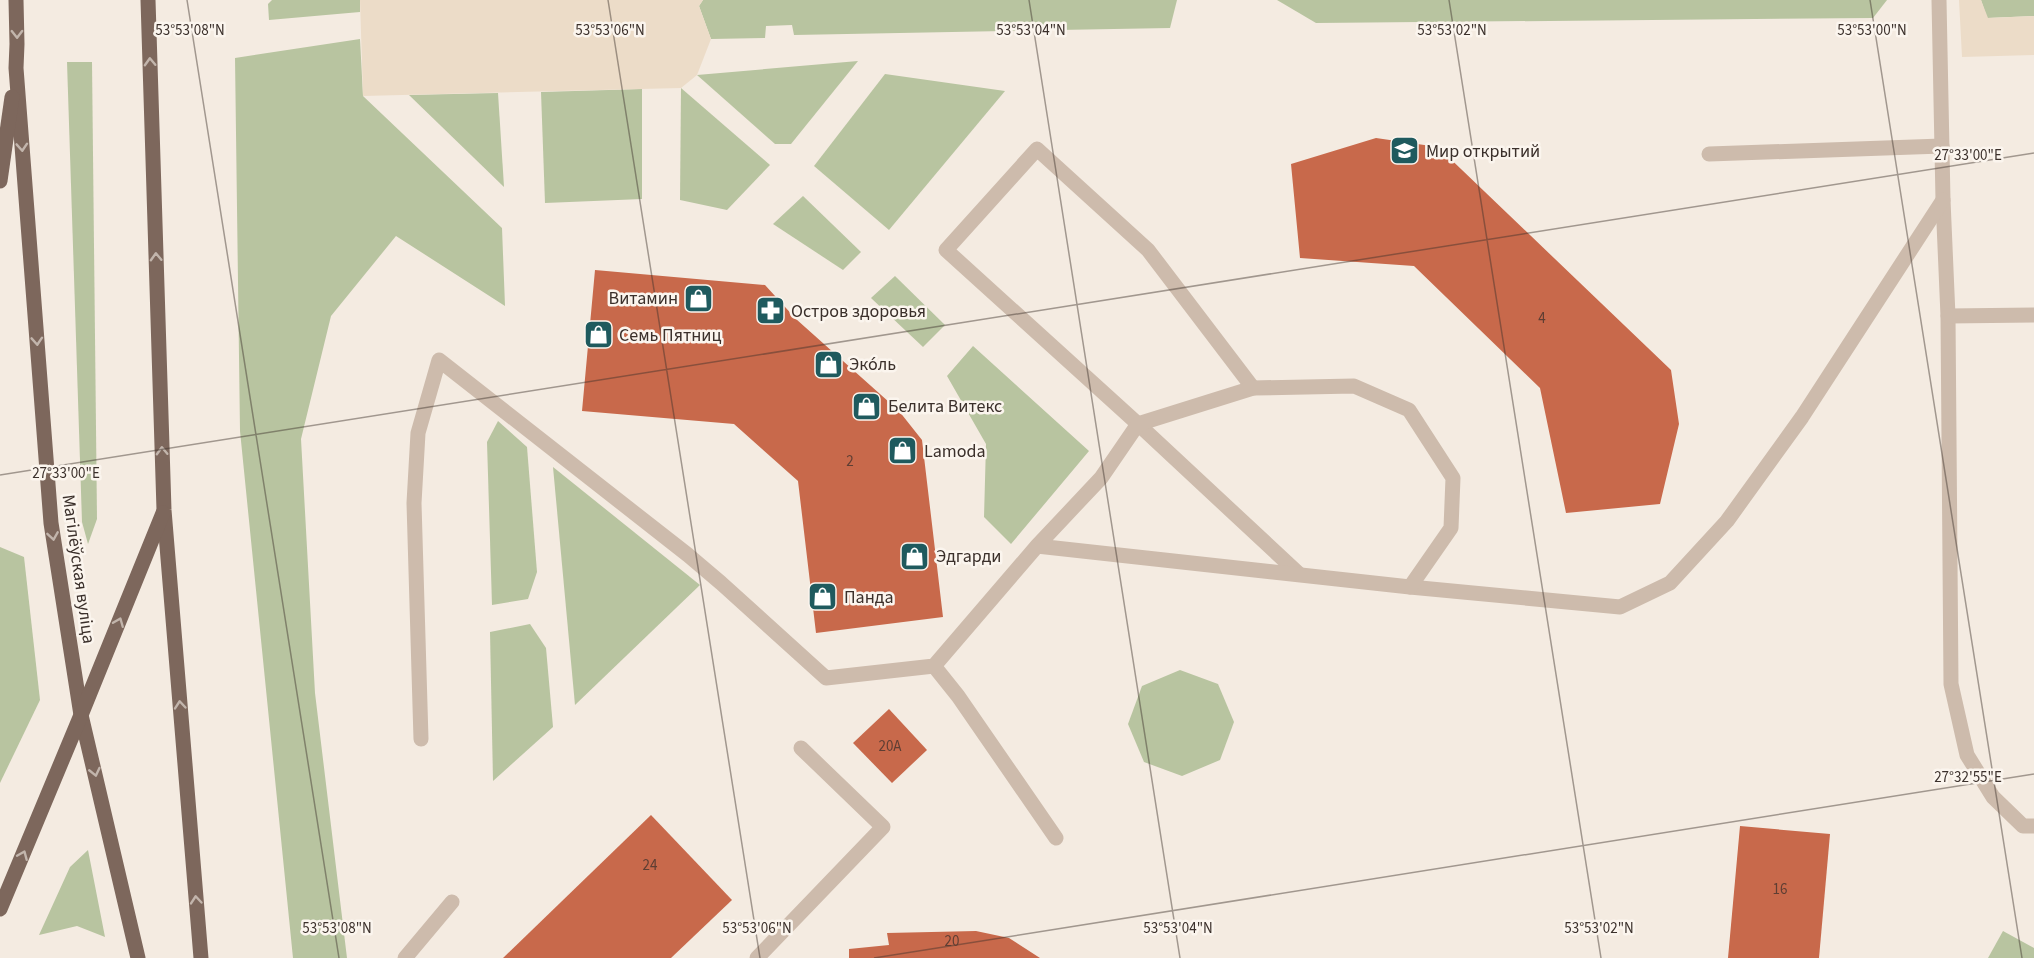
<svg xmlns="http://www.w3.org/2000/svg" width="2034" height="958" viewBox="0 0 2034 958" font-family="'Source Sans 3',sans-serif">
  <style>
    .green { fill: #b8c4a0 }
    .plaza { fill: #ecdcc8 }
    .building { fill: #c8694b }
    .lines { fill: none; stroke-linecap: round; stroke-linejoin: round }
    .minor { stroke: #cdbbac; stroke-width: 15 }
    .major { stroke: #7d675c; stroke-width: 15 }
    .oneway { stroke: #c2b5ac }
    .ticks { fill: none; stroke: #3b302b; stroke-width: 1.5; stroke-opacity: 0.45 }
    .labels { text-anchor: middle; stroke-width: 5; stroke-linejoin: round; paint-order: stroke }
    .number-label { font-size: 15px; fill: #5e3e33 }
    .poi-label { font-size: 18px; fill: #3b302b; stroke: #fbf5ee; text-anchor: start }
    .street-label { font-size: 18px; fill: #3b302b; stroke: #fbf5ee }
    .ticks-label { font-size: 15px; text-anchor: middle; fill: #3b302b; stroke: #fbf5ee; stroke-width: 5; stroke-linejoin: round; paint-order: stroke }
  </style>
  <rect width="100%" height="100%" fill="#f4ebe1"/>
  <g class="green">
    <polygon points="272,0 360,0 360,12 269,20 268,4"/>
    <polygon points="703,0 1177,0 1170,28 794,35 792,25 766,26 765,38 711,39 699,6"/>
    <polygon points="1277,0 1887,0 1873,18 1316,23"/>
    <polygon points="1981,0 2034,0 2034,16 1987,18"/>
    <polygon points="360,39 363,96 502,228 505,306 396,236 331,316 301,439 315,693 347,958 293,958 240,431 235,58"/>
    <polygon points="858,61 791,144 775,144 697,75"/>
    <polygon points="67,62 92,62 97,519 88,544 82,522"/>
    <polygon points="885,74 1005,91 889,230 814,166"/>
    <polygon points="681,88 770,165 727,210 680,200"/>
    <polygon points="642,89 642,199 545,203 541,92"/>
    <polygon points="498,93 504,187 409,95"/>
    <polygon points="803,196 861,252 843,270 773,224"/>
    <polygon points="895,276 945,325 923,347 871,298"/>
    <polygon points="973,346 1089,451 1011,544 984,517 986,444 947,376"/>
    <polygon points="498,421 527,447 537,572 528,599 492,605 487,442"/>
    <polygon points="553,467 700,585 575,705"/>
    <polygon points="0,547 24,557 40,700 0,783"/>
    <polygon points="530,624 546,648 553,727 493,781 490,632"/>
    <polygon points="1180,670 1218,684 1234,722 1220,760 1182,776 1144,762 1128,724 1142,686"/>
    <polygon points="88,850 105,937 77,926 39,935 70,867"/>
    <polygon points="2003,931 2034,948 2034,958 1988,958"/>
  </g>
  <g class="plaza">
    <polygon points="360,0 703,0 699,6 711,39 697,75 681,88 363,96"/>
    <polygon points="1959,0 1981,0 1988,18 2034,16 2034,55 1962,57"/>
  </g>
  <g class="building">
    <polygon points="1376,138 1438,147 1671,370 1679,424 1660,504 1566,513 1540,388 1414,266 1300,258 1291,164"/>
    <polygon points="595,270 765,285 796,319 899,411 922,440 943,617 816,633 798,481 734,424 582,411"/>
    <polygon points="889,709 927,750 892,783 853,743"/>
    <polygon points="651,815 732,900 671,958 503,958"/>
    <polygon points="1740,826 1830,834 1819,958 1728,958"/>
    <polygon points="976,931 1009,938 1040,958 849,958 849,949 889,945 887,933"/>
  </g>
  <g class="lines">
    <g class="minor">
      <polyline points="1939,0 1943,200 1948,316 1951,684 1967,755 1993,797 2023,826 2034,826"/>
      <polyline points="1709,154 1942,146"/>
      <polyline points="1948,316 2034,315"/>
      <polyline points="1253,388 1148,250 1037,149 946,250 1138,424 1299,574"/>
      <polyline points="1410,587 1620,607 1670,583 1727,521 1802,417 1943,200"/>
      <polyline points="934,666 958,696 1056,838"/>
      <polyline points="421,739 414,503 418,433 439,360 688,555 721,583 826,678 934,666 1037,546 1101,478 1138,424 1253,388 1354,386 1409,410 1453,478 1451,528 1410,587 1037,546"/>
      <polyline points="405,958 452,902"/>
      <polyline points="757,958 883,827 801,748"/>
    </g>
    <g class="major">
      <polyline points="16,0 17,44 16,68 51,523 81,715 138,958"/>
      <polyline points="148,0 164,510 201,958"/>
      <polyline points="0,181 12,97"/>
      <polyline points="0,909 81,715 163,513"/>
    </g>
  </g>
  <defs><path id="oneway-chevron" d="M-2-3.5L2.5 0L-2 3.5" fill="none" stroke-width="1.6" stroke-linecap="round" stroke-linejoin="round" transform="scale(1.5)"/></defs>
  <g class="oneway">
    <use href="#oneway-chevron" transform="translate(17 34) rotate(89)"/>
    <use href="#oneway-chevron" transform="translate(150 62) rotate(-92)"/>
    <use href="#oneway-chevron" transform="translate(22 147) rotate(86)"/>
    <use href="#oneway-chevron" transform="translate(156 257) rotate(-92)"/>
    <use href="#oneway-chevron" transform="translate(37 341) rotate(86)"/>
    <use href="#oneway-chevron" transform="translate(162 451) rotate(-92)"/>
    <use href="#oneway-chevron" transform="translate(53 536) rotate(81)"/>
    <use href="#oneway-chevron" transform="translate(119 622) rotate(-68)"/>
    <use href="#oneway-chevron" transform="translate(180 705) rotate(-95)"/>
    <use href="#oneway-chevron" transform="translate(95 772) rotate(77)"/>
    <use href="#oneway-chevron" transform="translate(23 855) rotate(-67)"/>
    <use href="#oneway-chevron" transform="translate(196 900) rotate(-95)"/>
  </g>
  <path class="ticks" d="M187,0L339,958M608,0L760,958M1029,0L1180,958M1449,0L1601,958M1870,0L2022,958M0,475L2034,153M874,958L2034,774"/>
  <defs>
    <symbol id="school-square" viewBox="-11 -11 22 22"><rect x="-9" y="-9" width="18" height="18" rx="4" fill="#1f5a5e" stroke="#fbf5ee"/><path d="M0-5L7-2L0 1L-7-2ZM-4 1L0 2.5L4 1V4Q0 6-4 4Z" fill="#fff"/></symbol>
    <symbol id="shop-square" viewBox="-11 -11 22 22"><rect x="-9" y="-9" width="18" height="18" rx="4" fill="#1f5a5e" stroke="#fbf5ee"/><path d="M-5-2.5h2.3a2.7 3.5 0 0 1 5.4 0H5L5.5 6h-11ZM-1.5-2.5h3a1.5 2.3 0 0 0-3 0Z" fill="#fff"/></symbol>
    <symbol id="pharmacy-square" viewBox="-11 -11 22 22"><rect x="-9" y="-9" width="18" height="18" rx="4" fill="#1f5a5e" stroke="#fbf5ee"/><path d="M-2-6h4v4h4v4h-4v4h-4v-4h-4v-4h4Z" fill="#fff"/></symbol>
  </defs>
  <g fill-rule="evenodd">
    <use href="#school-square" x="1388" y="134" width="33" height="33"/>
    <use href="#shop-square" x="682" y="282" width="33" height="33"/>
    <use href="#pharmacy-square" x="754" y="294" width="33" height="33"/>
    <use href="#shop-square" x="582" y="318" width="33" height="33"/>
    <use href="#shop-square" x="812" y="348" width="33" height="33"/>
    <use href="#shop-square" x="850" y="390" width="33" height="33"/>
    <use href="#shop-square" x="886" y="434" width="33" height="33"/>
    <use href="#shop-square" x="898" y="540" width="33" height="33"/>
    <use href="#shop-square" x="806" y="580" width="33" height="33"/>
  </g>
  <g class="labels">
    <g class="number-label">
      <text x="1542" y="323">4</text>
      <text x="850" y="466">2</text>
      <text x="890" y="751">20А</text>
      <text x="650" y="870">24</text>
      <text x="1780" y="894">16</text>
      <text x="952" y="946">20</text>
    </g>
    <g class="poi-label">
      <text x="1426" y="157">Мир открытий</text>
      <text x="678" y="304" text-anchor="end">Витамин</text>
      <text x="791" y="317">Остров здоровья</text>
      <text x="619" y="341">Семь Пятниц</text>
      <text x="849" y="370">Эко́ль</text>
      <text x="888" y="412">Белита Витекс</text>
      <text x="924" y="457">Lamoda</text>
      <text x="936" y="562">Эдгарди</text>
      <text x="844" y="603">Панда</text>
    </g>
    <g class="street-label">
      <text transform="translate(79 569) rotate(82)" y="6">Магілёўская вуліца</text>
    </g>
  </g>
  <g class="ticks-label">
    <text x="190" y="35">53°53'08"N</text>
    <text x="610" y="35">53°53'06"N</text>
    <text x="1031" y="35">53°53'04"N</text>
    <text x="1452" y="35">53°53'02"N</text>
    <text x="1872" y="35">53°53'00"N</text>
    <text x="1968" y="160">27°33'00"E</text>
    <text x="66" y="478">27°33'00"E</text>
    <text x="1968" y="782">27°32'55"E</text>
    <text x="337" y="933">53°53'08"N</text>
    <text x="757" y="933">53°53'06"N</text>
    <text x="1178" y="933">53°53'04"N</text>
    <text x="1599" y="933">53°53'02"N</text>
  </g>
</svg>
